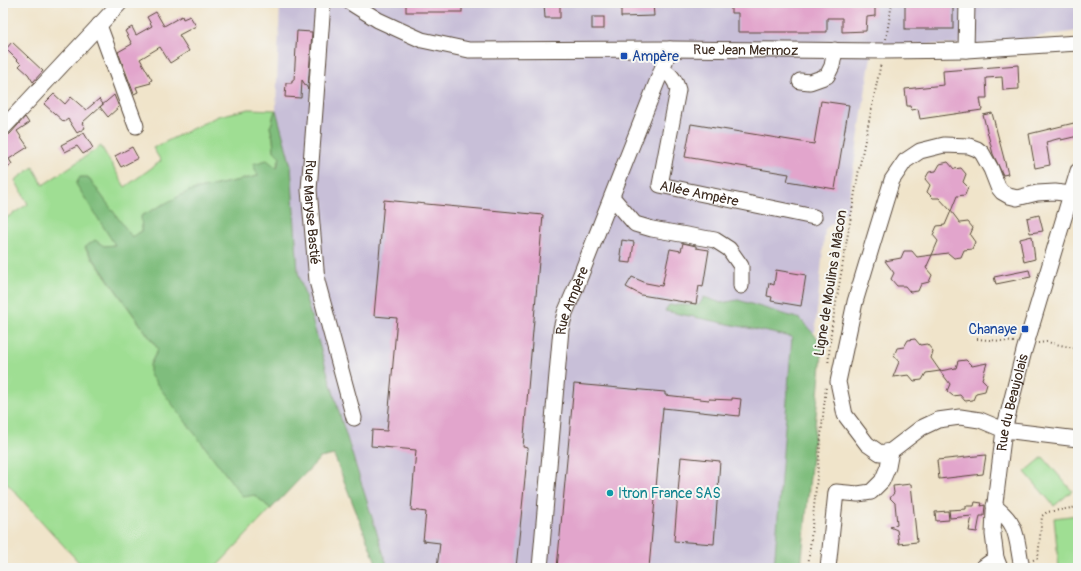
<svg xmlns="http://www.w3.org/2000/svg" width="1081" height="571" viewBox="0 0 1081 571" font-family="Pangolin,sans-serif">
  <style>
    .industrial { fill: #c8bfd8 }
    .green { fill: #9fde93; stroke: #6d8458 }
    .forest { fill: #7fbd7d; stroke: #5d744e }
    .building { fill: #e2a5cc }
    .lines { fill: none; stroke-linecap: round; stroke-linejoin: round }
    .minor-casing { stroke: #564638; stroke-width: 17 }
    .path { stroke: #564638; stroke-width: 2; stroke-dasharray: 1 3; stroke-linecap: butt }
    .minor { stroke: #fff; stroke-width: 15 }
    .transit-dot { fill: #1a4fb4; stroke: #f6f6f2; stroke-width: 1.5 }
    .culture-dot { fill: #0f9aa8; stroke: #f6f6f2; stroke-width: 1.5 }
    .labels { text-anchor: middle; stroke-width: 4; stroke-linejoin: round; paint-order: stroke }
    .street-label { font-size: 14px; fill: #3b2a1e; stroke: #f6f6f2 }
    .transit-label { font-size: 14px; fill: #164399; stroke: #f6f6f2; text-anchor: start }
    .culture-label { font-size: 14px; fill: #0d838f; stroke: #f6f6f2; text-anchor: start }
  </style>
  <rect width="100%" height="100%" fill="#f6f6f2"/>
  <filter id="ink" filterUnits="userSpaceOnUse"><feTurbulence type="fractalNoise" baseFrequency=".025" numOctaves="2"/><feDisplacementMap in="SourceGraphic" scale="8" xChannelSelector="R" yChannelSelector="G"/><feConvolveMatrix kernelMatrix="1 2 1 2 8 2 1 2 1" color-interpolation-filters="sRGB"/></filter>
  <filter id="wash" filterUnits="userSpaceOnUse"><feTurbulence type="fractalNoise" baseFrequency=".012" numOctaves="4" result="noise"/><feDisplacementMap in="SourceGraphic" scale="16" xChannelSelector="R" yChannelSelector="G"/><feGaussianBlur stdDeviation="0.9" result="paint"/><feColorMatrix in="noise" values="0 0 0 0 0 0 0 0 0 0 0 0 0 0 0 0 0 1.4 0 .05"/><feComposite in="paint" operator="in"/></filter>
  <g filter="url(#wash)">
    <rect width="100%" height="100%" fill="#f0e4ca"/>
    <polygon class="industrial" points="280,3 1078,3 1078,31 985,44 874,45 870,62 847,211 825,229 815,332 792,337 774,568 388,568 342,422 298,272 291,166 276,110"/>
    <g class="green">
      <path d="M249,109L276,110C272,116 274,120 270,127L273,138L274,151L280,157L276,168L258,176L189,191L142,231L131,237L88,177L115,245L85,248L158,349L150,365L255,495L271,509L215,568H84L3,479V220L28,204L15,180L33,167L43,185L101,146L125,187L161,161L153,148L218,116Z"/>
      <polygon points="1043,457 1072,491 1054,506 1025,472"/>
      <polygon points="1078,515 1078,568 1059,568 1054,518"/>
    </g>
    <g class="forest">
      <path d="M276,110L291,166L298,272L342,422L388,568H378L334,455L320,458L271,509L255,495L243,497L150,375V365L158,349L85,247L95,240L104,246L115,245L76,184L80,177H88L132,237L142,231L141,216L189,191L258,176L253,164L267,160L277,168L280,157L274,151L273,138L270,127C274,120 272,116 276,110Z"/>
      <polygon points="704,297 721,303 738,300 800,319 823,344 801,568 774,568 792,337 665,311 669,305 699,305"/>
    </g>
    <g id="blocks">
      <g class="building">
        <rect x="406" y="3" width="56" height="9"/>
        <polygon points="544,3 560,3 560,18 545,18"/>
        <polygon points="621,3 653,3 654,16 621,17"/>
        <polygon points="731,3 875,3 875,16 867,17 866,31 842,32 842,18 827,18 827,32 738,32 738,13 731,13"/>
        <rect x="905" y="3" width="48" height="26"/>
        <polygon points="156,12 164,26 182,16 183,19 190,16 196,26 179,35 189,51 170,63 160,47 140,59 152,80 150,81 151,83 136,87 138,92 134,94 118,52 132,44 125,31 132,27 136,35 152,26 147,17"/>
        <rect x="592" y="17" width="12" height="12"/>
        <polygon points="297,31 312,32 308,89 302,80 301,98 285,97 286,83 292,83 292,80 294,80"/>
        <polygon points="12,42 43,71 33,82 28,74 19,66 21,64 6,49"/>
        <polygon points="1018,65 1019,89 1003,90 1002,77 986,78 987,98 980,98 982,110 920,119 918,109 911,110 910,106 907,106 905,89 944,85 943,71"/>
        <polygon points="54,94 65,104 71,97 86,110 99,99 103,104 82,123 85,128 77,133 68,119 64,122 44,104"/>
        <polygon points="114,95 119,107 108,117 100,107"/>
        <polygon points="821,101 849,105 835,189 787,181 789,174 685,157 691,124 814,144"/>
        <polygon points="992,113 1008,174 1003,175 993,154 983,115"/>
        <polygon points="25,117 29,123 17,131 28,147 9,159 12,164 3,170 3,137 10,134"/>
        <polygon points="1078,122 1078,136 1061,140 1061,138 1046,142 1050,165 1035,168 1029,134"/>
        <polygon points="84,133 93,148 83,154 77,146 65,152 61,145"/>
        <polygon points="132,147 138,158 121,167 115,156"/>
        <polygon points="948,162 954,169 961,168 966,174 963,182 968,187 965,195 957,196 951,211 960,223 968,222 973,228 970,235 975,242 972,249 964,250 961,257 954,258 948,253 932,255 926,268 932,275 929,282 921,284 918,291 910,292 905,286 897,286 891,279 894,273 885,261 901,258 904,251 912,251 917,257 932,255 938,241 933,235 937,226 945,225 951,211 939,198 933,198 927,192 930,185 925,179 929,172 936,171 940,164"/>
        <polygon points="384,200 543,215 523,447 528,448 516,568 437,568 440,543 423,541 426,512 411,510 416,450 371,446 372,430 387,431 397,318 374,316"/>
        <polygon points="1039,215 1043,231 1030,233 1027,218"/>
        <polygon points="1032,236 1035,259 1024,262 1020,239"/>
        <polygon points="622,240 634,242 631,263 621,262 622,256 620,255"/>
        <polygon points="683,243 696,246 696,248 709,250 703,287 699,286 696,304 641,295 626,287 632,277 646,283 662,286 670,249 681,251"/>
        <polygon points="776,270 806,275 801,306 771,301 772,297 767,296 769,283 774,285"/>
        <polygon points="1029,270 1031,277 996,284 994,277"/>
        <polygon points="915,339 920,345 927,344 933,351 931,358 940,371 926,373 922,380 914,381 909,375 893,377 899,362 894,356 897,348 904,347 908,340"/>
        <polygon points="966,360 972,366 987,363 982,379 987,384 985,391 976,393 973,400 965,401 960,395 953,396 947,391 950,384 940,371 956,368 958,361"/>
        <polygon points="574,384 665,392 665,395 709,400 709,399 732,400 732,398 741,399 739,416 663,408 649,568 557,568"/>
        <polygon points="986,455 983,474 939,479 937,460"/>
        <polygon points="681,457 720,461 714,544 674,541"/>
        <polygon points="911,484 917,542 899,544 897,530 890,527 897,524 895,503 890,498 894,493 893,486"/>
        <polygon points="975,502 982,503 981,506 985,505 984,516 980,516 977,532 969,531 972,516 950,518 949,510 966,509 966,506 974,506"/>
        <polygon points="948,511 949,520 936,521 935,512"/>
      </g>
    </g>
  </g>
  <g filter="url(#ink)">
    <use href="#blocks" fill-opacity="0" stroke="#564638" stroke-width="1"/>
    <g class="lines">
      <defs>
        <g id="minor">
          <path id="s1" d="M323,3L309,190L317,281L354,418"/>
          <path id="s2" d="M351,3L378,20L404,32L422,40L469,50L670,49L884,51L966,50L1078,43"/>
          <polyline points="99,25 136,126"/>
          <polyline points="966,50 967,3"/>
          <path id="s3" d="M662,69C671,75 675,79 678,90L660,185L814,217"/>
          <polyline points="800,81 810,82 827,76 832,66 835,50"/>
          <polyline points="3,128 120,3"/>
          <polyline points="1071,194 1055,192 1037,193 1017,198 1009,196 1002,192 998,187 991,169 982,153 977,149 969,146 944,145 920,151 905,161 892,180 874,239 855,302 838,382 845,415 867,444 880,453 891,451 921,428 938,420 960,417 980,420 1004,430 1078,439"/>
          <polyline points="612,197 635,224 652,229 715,240 729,249 741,266 741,286"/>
          <path d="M994,506C1018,524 1016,536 1021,563"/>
          <path id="s4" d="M540,568L561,329L565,313L574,292L670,49"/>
          <polyline points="828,568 836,492 858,494 871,492 882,481 888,467 891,451"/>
          <polyline points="982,568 996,558"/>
          <path id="s5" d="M1000,568L996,558L993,534L994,511L1004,430L1024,351L1078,171"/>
        </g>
      </defs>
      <use href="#minor" class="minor-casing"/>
      <g class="path">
        <polyline points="886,39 892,3"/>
        <polyline points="977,339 1014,342"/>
        <polyline points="1038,343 1047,342 1078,349"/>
        <polyline points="828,366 831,332 859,169 881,63"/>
        <polyline points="1033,560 1038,558 1042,516 1047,512 1078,507"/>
        <polyline points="808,568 826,386"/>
      </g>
      <use href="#minor" class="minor"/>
    </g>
  </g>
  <g class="transit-dot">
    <rect x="620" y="52" width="8" height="8" rx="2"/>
    <rect x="1021" y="325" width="8" height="8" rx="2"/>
  </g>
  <circle class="culture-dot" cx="610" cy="493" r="4"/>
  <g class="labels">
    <g class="street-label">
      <text dy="5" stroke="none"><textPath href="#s2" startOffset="405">Rue Jean Mermoz</textPath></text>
      <text dy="5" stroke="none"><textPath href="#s3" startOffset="164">Allée Ampère</textPath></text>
      <text dy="5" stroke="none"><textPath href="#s1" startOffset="210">Rue Maryse Bastié</textPath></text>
      <text transform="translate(830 283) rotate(-81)" y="5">Ligne de Moulins à Mâcon</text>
      <text dy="5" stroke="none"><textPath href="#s4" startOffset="270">Rue Ampère</textPath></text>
      <text dy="5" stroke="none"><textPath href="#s5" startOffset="168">Rue du Beaujolais</textPath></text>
    </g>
    <g class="transit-label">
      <text x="632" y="61">Ampère</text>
      <text x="1017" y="334" text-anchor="end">Chanaye</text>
    </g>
    <g class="culture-label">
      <text x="618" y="498">Itron France SAS</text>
    </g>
  </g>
  <rect width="1081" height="571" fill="none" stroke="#f6f6f2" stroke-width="16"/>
</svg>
